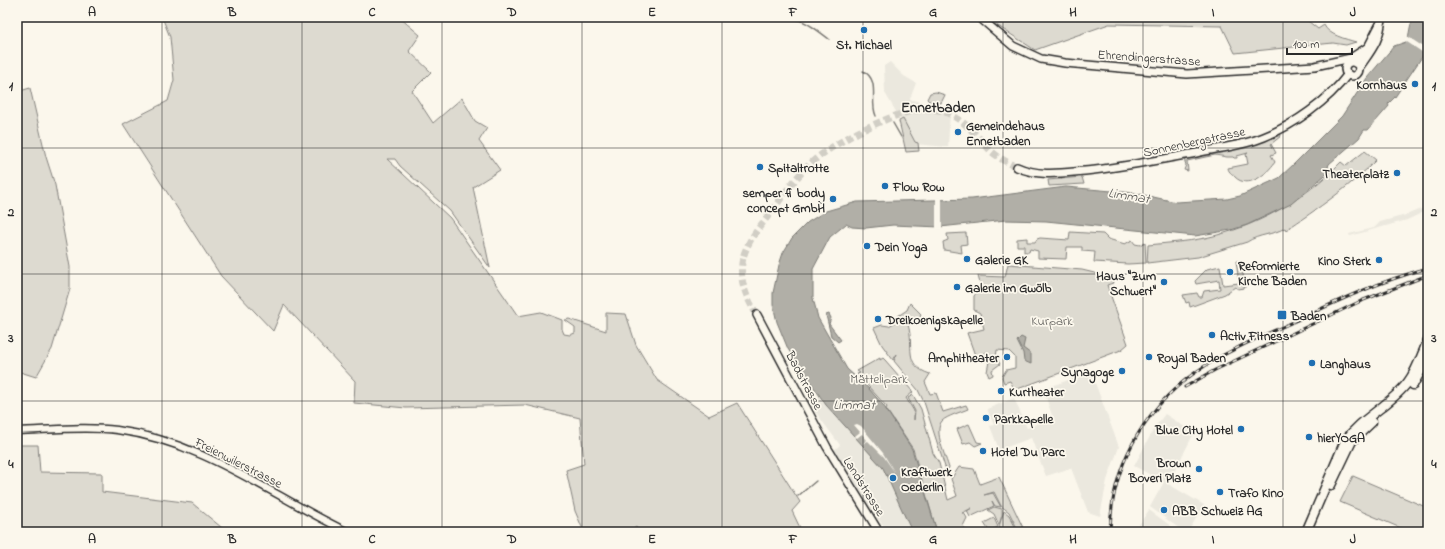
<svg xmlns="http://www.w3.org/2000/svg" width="1445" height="549" viewBox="0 0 1445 549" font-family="'Indie Flower',sans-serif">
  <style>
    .built { fill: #ebe8de }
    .green { fill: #dddad0; stroke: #84827e }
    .water { fill: #b1afa7; stroke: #7b7a75 }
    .pier { fill: #fbf7ec }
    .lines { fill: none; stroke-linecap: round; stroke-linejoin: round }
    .stream { stroke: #7b7a75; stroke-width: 1.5 }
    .secondary-tunnel { stroke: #d1cec5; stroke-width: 7; stroke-dasharray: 7 3.5; stroke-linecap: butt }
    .tertiary-casing { stroke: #2b2b2b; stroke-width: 9 }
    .secondary-casing { stroke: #2b2b2b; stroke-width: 10 }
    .primary-casing { stroke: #2b2b2b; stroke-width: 11 }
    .tertiary { stroke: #fbf7ec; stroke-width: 6 }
    .secondary { stroke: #fbf7ec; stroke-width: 7 }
    .primary { stroke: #fbf7ec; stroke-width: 8 }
    .rail-casing { stroke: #2b2b2b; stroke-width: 3 }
    .rail { stroke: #fbf7ec; stroke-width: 1.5; stroke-dasharray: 4.5; stroke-linecap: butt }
    .grid { fill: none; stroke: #2b2b2b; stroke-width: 1; stroke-opacity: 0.55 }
    .poi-dot { fill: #1f6fb2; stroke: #fbf7ec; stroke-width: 1.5 }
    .labels { text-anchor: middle; stroke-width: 3.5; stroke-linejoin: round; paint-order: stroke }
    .poi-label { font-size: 13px; font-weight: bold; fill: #2b2b2b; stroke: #fbf7ec; text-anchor: start }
    .street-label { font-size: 13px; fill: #2b2b2b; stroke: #fbf7ec }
    .park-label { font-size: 13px; fill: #585754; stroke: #fbf7ec }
    .water-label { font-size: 14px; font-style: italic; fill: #5a5956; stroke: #fbf7ec }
    .quarter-label { font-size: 15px; font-weight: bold; fill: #2b2b2b; stroke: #fbf7ec }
    .neatline { fill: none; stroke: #2b2b2b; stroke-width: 1.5 }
    .grid-label { font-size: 13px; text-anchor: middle; font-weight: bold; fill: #2b2b2b }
  </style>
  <rect width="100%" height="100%" fill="#fbf7ec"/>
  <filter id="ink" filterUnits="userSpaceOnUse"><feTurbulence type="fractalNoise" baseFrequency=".025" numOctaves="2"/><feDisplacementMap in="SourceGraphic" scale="8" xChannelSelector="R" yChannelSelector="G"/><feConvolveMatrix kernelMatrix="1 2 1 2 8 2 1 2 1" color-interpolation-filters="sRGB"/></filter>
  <g filter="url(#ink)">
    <g class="built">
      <polygon points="890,62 904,76 916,83 910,99 950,112 948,147 915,144 885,93 884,66"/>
      <polygon points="1428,206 1428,210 1407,220 1350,236 1349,234 1374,228 1380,222 1406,215"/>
      <polygon points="1091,372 1119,447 1107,480 1100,516 1088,512 1071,468 1046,476 1031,438 999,450 990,426 994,425 987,409 1014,398 1027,428 1053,418 1043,389"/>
      <polygon points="820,396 836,417 846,426 886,453 913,532 889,532 868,507 833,451 840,445 808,402"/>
      <polygon points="1165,414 1194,433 1168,484 1204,505 1188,532 1184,532 1150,507 1164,482 1134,466 1155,427"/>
      <polygon points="1149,510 1179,532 1134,532"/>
    </g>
    <g class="green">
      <polygon points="162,17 399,17 420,35 409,51 431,72 412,91 433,123 462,98 475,121 487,128 479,141 500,170 473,187 490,268 450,211 400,166 395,159 387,159 450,218 518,316 541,312 562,320 562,329 564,334 570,335 575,333 575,327 565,320 569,319 606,331 606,313 626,314 636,345 657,380 709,416 737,403 800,502 792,511 802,532 641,532 636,527 629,532 584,532 575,511 566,470 584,464 580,418 525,405 406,408 354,403 355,381 284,305 273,331 221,276 123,124 168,101 174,80 170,37"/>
      <path d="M984,17H1303L1318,29L1324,25C1328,35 1346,39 1356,42L1346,45L1333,43L1235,53L1222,26L1109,24L1035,50Z"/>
      <polygon points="30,88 46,157 55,185 70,267 70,289 52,349 36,377 17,371 17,92"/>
      <polygon points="936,92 945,95 941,103 929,101 927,99 930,93"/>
      <polygon points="903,119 915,142 918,143 919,151 906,152 899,121"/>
      <path d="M1280,133L1281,136L1271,144L1276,153L1271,155L1275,162C1267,174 1248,190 1235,177C1232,173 1229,173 1228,168L1248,164L1246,154L1248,153L1237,156V158H1234L1233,157H1227L1215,155L1187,161L1188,171L1184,170L1186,165L1184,159L1265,140Z"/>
      <path d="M1365,151L1376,160C1350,187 1317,209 1286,230L1285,228C1273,235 1259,234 1247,242L1198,257L1147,263L1148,245C1166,243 1186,242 1205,238C1257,227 1304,200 1341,162L1346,166Z"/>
      <polygon points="1082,177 1084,184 1049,186 1048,180"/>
      <polygon points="1070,232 1103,234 1108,239 1125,244 1132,240 1135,244 1140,245 1145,242 1146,263 1128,264 1094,262 1095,252 1082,251 1082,247 1067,247 1066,259 1038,258 1038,251 1030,249 1029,252 1024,252 1024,246 1017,246 1017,239 1027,238 1027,242 1035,242 1037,239 1040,238 1069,240"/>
      <polygon points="966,233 967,244 961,245 962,253 944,250 943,242 948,240 947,234"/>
      <polygon points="1236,261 1241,261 1245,288 1238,289 1235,287 1225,294 1190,307 1189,302 1186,303 1183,295 1197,293 1199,297 1202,297 1204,291 1220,289 1219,280 1196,284 1195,281 1207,269 1220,266 1223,285 1239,283"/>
      <polygon points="1008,264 1082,270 1111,277 1113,283 1107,285 1128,344 1121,350 1015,390 1010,381 1004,383 1002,377 1006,370 1015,368 1015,357 1009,351 997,350 996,357 1000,364 992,370 993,375 989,377 987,372 990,356 987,352 976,358 967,333 984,329 980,313 974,310 974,296 981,287 978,276 1005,277"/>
      <path d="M910,303L921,314L920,318L908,325C915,346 902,365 930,374L925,382L930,394L936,393L943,412L966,405L968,409C961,412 947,416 942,421C933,431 946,457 949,468L947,470L945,467L924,402L918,390L894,361L897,354L893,360L882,345L874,328L882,325L889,326L899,320L898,316L907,310Z"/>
      <polygon points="880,358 880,360 883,358 885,360 913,392 906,398 914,411 914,420 915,411 908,398 913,395 921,409 933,453 939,463 948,500 957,496 951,479 959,467 974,469 980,484 999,477 1025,532 1019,532 1009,512 1001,506 994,492 984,495 993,493 1001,507 995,506 992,501 994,506 970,517 967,511 972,508 962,513 964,513 967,518 963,526 968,532 937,532 913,449 886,409 887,407 857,374 860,373 857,371"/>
      <polygon points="969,424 977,442 982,443 975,446 970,442 963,444 957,429"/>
      <polygon points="17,445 38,445 40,472 102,473 102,492 192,503 227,532 17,532"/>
      <polygon points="1353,476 1428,508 1428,532 1410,532 1340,502"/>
      <polygon points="994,507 1002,509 1002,515 999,525 994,514 988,510"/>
      <polygon points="1004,511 1009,515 1018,532 1002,532 999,526"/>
      <polygon points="994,518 998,527 989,531 984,523"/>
    </g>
    <g class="water">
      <path d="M1415,17H1428V48L1395,97L1388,104L1389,106L1368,130H1364L1359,138L1329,164L1328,167L1331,170L1291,204L1247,225L1231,230L1195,236L1046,221L1006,220L940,227L893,225L866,228L852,227L846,224L830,237L813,269V298L818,318L847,369L869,389L883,405L912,449L937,532H912L883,468L826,405L788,349L777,322L773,305V293L779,265L783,253L792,238L808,222L826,211L857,202L972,199L1066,187L1135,193L1176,202L1227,199L1240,196L1279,178L1294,164L1342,116L1367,78L1394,46L1406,42C1411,33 1408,25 1415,17Z"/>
      <polygon points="829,314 831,318 829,324 841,340 838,342 831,336 826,315"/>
      <polygon points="1021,337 1025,339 1023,348 1031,354 1031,364 1024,361 1023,353 1017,341"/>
    </g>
    <g class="pier">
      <polygon points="1407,36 1428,50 1425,54 1404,40"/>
      <rect x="936" y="198" width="6" height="31"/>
      <polygon points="857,424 861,426 883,453 895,473 884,457 868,441 862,444 867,440 862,434 857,438 855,436 860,432 854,425"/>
    </g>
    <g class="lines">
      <g class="stream">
        <path d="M778,17C804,18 809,24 829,39"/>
        <path d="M863,71C881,80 869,102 876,116"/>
        <polyline points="893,123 901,137"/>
        <polyline points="798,496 816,481"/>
      </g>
      <path class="secondary-tunnel" d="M757,315C746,297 738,279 743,258C747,242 758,229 768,216C781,199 793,180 809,165C831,143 900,107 931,109C960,112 972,132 991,151C999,158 1008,163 1017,167"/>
      <defs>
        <path id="tertiary" d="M17,431C49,430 85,426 117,430C205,442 270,495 348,532"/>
        <g id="secondary">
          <polyline points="979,17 1013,46 1041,59 1065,63 1187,74 1315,66 1351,58 1368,47"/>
          <circle cx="1352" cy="69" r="7"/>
          <polyline points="1355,63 1365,53 1382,20"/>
          <path d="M1359,68C1372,49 1380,41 1382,17"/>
          <path d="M1017,167C1039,177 1062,173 1085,171C1124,167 1158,160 1196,153C1218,148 1242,146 1264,137C1295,124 1327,102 1348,74"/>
          <polyline points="757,315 827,447 879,532"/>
        </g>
        <g id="primary">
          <polyline points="1413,385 1428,358"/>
          <polyline points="1331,485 1352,441 1372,422"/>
          <path d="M1306,532L1345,441C1362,417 1391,405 1408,382C1417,370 1422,354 1428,340"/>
        </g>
      </defs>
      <use href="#tertiary" class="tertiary-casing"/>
      <use href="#secondary" class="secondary-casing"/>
      <use href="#primary" class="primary-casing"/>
      <use href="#tertiary" class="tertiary"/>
      <use href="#secondary" class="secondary"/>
      <use href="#primary" class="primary"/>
      <defs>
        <g id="rail">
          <polyline points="1185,387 1215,370 1361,301 1428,275"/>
          <path d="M1110,532C1111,462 1149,400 1208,364C1235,347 1265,335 1293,322C1337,301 1380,281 1428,268"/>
        </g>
      </defs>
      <use href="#rail" class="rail-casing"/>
      <use href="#rail" class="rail"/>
    </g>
  </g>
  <path class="grid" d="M162,17V532M302,17V532M442,17V532M582,17V532M722,17V532M863,17V532M1003,17V532M1143,17V532M1283,17V532M17,148H1428M17,274H1428M17,401H1428"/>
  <g class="poi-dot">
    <circle cx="864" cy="30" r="4"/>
    <circle cx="1415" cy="84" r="4"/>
    <circle cx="958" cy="132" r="4"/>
    <circle cx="760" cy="167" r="4"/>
    <circle cx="1397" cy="173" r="4"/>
    <circle cx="885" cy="186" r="4"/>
    <circle cx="833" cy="199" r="4"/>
    <circle cx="867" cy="246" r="4"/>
    <circle cx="967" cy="259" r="4"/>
    <circle cx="1379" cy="260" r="4"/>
    <circle cx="1230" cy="272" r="4"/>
    <circle cx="1164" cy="282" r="4"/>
    <circle cx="957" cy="287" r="4"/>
    <rect x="1277" y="310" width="10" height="10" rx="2"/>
    <circle cx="878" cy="319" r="4"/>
    <circle cx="1212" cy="335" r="4"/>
    <circle cx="1007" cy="357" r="4"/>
    <circle cx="1149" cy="357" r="4"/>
    <circle cx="1312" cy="363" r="4"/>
    <circle cx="1122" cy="371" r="4"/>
    <circle cx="1001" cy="391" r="4"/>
    <circle cx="986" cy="418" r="4"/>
    <circle cx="1241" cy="429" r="4"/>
    <circle cx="1309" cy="437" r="4"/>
    <circle cx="983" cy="451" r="4"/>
    <circle cx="1199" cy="469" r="4"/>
    <circle cx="893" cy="478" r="4"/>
    <circle cx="1220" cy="492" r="4"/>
    <circle cx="1164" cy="510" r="4"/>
  </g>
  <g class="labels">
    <g class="poi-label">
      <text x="864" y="49" text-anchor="middle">St. Michael</text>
      <text x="1407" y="89" text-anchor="end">Kornhaus</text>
      <text x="966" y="130">Gemeindehaus<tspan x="966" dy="15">Ennetbaden</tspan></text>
      <text x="768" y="172">Spitaltrotte</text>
      <text x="1389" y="178" text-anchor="end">Theaterplatz</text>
      <text x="893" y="191">Flow Row</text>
      <text x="825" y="197" text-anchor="end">semper fi body<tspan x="825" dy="15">concept GmbH</tspan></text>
      <text x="875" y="251">Dein Yoga</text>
      <text x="975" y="264">Galerie GK</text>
      <text x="1371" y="265" text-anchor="end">Kino Sterk</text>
      <text x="1238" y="270">Reformierte<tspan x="1238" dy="15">Kirche Baden</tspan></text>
      <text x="1156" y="280" text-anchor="end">Haus "Zum<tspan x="1156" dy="15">Schwert"</tspan></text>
      <text x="965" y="292">Galerie im Gwölb</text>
      <text x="1291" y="320">Baden</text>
      <text x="886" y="324">Dreikoenigskapelle</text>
      <text x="1220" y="340">Activ Fitness</text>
      <text x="999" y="362" text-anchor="end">Amphitheater</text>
      <text x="1157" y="362">Royal Baden</text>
      <text x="1320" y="368">Langhaus</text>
      <text x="1114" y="376" text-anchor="end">Synagoge</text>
      <text x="1009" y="396">Kurtheater</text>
      <text x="994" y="423">Parkkapelle</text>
      <text x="1233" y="434" text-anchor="end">Blue City Hotel</text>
      <text x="1317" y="442">hierYOGA</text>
      <text x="991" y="456">Hotel Du Parc</text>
      <text x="1191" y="467" text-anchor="end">Brown<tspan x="1191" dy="15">Boveri Platz</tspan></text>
      <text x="901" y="476">Kraftwerk<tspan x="901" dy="15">Oederlin</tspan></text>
      <text x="1228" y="497">Trafo Kino</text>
      <text x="1172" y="515">ABB Schweiz AG</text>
    </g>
    <g class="street-label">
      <text transform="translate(1149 57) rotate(4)" y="5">Ehrendingerstrasse</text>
      <text transform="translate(1194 141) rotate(-12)" y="5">Sonnenbergstrasse</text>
      <text transform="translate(805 380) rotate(62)" y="5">Badstrasse</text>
      <text transform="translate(239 462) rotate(27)" y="5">Freienwilerstrasse</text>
      <text transform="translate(865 486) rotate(58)" y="5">Landstrasse</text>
    </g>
    <g class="park-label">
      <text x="1052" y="325">Kurpark</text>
      <text x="879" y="383">Mättelipark</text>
    </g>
    <g class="water-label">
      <text transform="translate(1129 195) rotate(9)" y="5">Limmat</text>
      <text x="854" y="409">Limmat</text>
    </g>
    <g class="quarter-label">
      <text x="938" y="112">Ennetbaden</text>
    </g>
  </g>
  <rect width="1445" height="549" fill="none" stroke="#fbf7ec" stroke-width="44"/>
  <path d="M1287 48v6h65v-6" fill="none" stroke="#2b2b2b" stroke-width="2"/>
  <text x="1293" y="48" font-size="12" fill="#2b2b2b" stroke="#fbf7ec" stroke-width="3" paint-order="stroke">100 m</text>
  <rect x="22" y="22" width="1401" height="505" class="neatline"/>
  <g class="grid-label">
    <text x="92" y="16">A</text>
    <text x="232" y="16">B</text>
    <text x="372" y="16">C</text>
    <text x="512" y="16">D</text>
    <text x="652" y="16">E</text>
    <text x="793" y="16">F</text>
    <text x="933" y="16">G</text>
    <text x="1073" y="16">H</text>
    <text x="1213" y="16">I</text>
    <text x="1353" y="16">J</text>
    <text x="11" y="90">1</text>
    <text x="1434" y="90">1</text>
    <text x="11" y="216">2</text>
    <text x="1434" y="216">2</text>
    <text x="11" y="342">3</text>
    <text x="1434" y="342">3</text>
    <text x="11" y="468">4</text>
    <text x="1434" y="468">4</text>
    <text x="92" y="543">A</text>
    <text x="232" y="543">B</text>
    <text x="372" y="543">C</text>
    <text x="512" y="543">D</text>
    <text x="652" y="543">E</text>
    <text x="793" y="543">F</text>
    <text x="933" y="543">G</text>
    <text x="1073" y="543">H</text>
    <text x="1213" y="543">I</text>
    <text x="1353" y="543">J</text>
  </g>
</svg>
